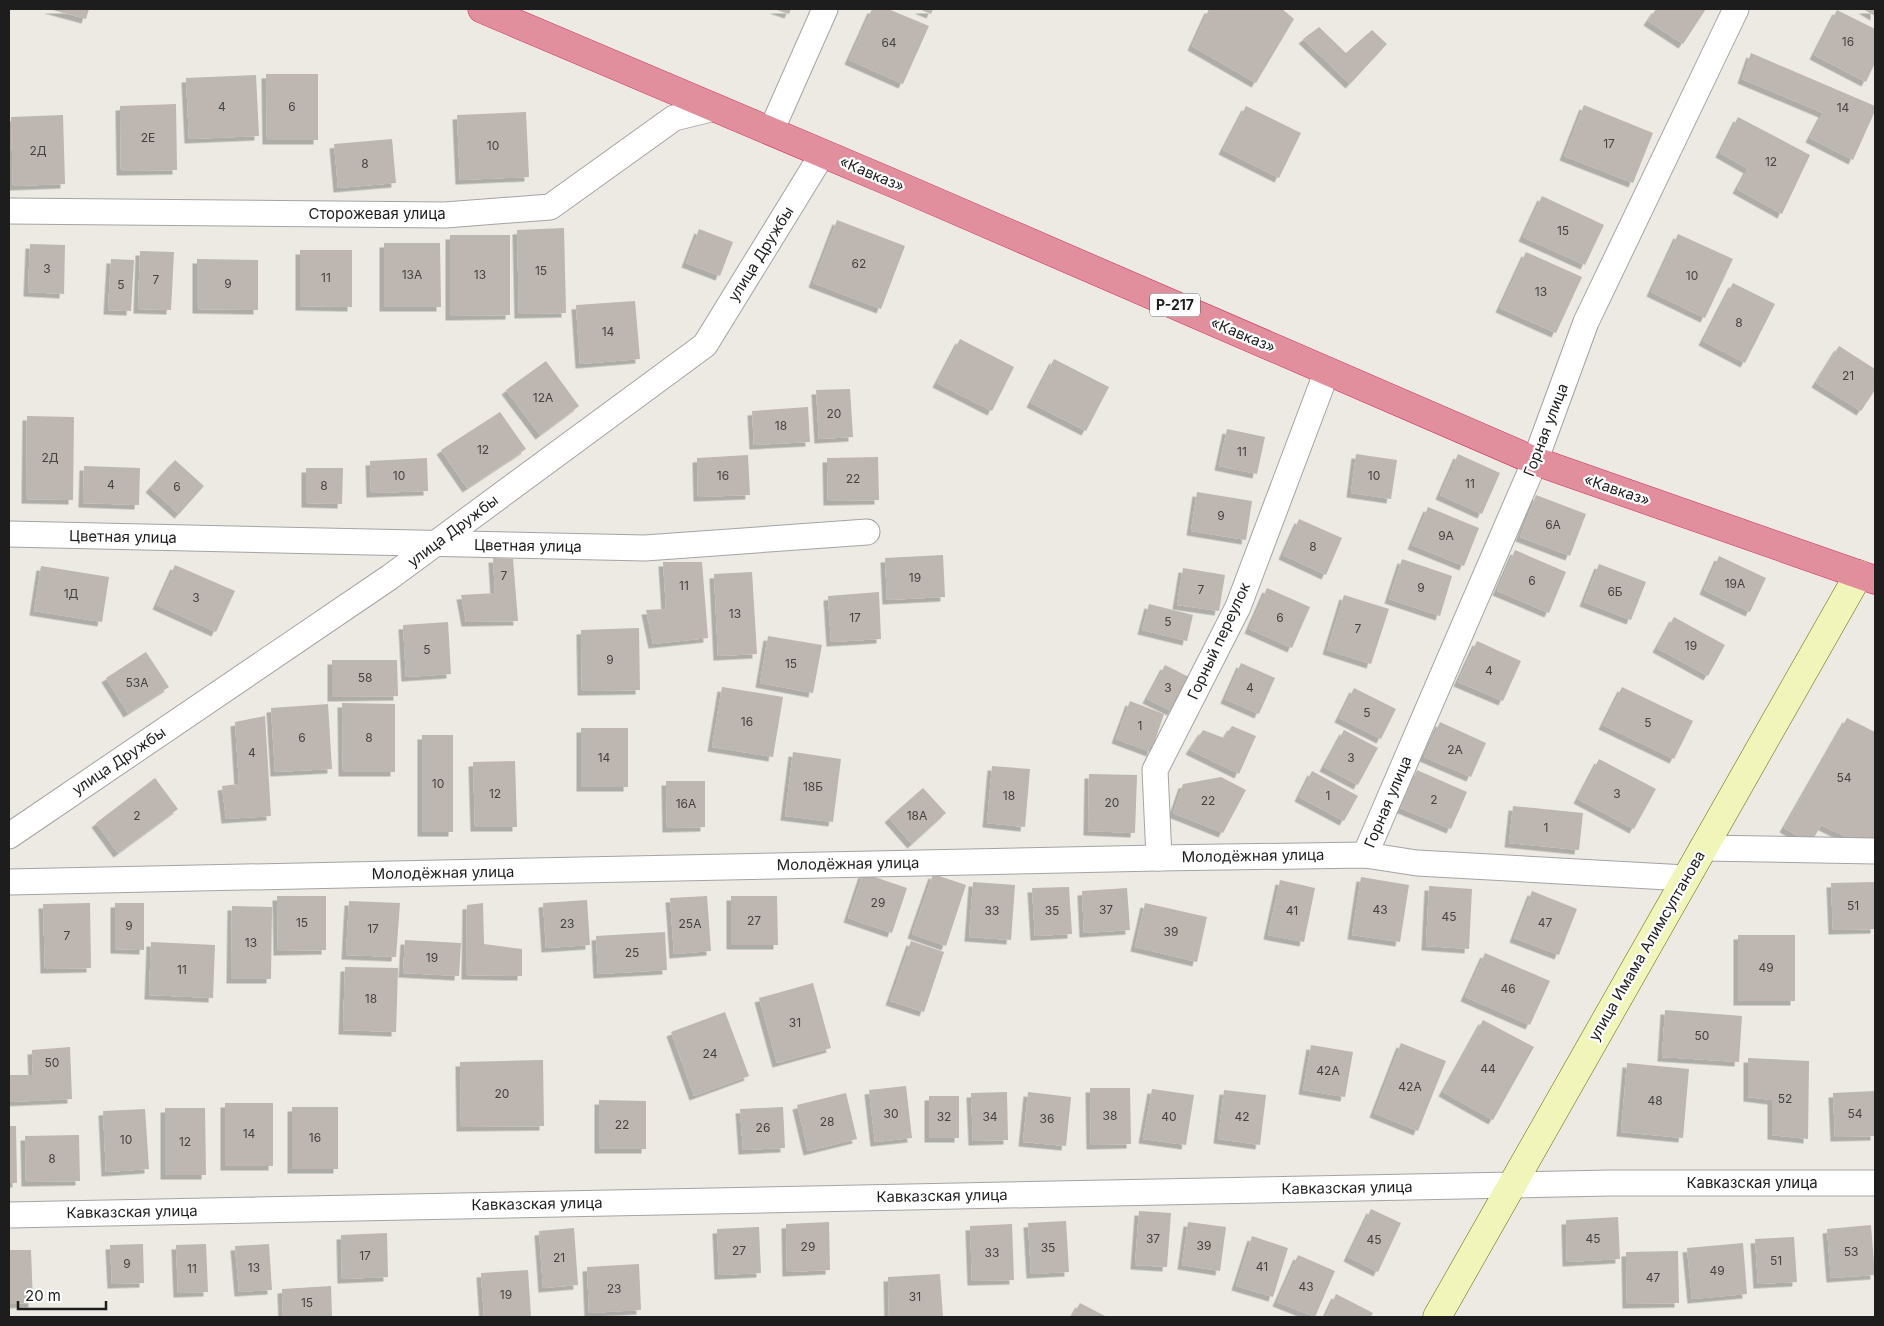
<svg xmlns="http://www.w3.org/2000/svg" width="1884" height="1326" viewBox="0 0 1884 1326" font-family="Inter,sans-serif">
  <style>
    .building { fill: #beb6b0; filter: url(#shadow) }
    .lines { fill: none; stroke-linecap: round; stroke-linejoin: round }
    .street-casing { stroke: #a4a4a4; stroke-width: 27 }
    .secondary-casing { stroke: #606c0b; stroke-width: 29 }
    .highway-casing { stroke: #cd2e62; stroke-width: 29 }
    .street { stroke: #fff; stroke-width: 25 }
    .secondary { stroke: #f1f5b9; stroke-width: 28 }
    .highway { stroke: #e18f9d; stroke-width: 28 }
    .labels { text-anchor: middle; stroke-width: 4.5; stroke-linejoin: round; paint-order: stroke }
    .number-label { font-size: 12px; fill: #454342 }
    .shield { fill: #fff; stroke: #616161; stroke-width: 1 }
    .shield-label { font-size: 14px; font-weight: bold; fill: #1d1d1d }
    .street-label { font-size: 15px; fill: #1d1d1d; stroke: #fff }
  </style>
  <defs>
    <filter id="shadow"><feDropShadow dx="-4.5" dy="4.5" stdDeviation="0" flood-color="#0004"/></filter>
  </defs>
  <rect width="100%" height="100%" fill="#edeae3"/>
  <g class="building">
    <polygon points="49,9 89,9 86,19"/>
    <polygon points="774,9 791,9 789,14"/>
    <polygon points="872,9 888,9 929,26 903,84 849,60"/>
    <polygon points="919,9 933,9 931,14"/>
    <polygon points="1209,9 1282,9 1294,19 1256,83 1192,46"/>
    <polygon points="1656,9 1706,9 1683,44 1648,21"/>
    <polygon points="1863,9 1875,9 1875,16"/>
    <polygon points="1837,10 1875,29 1875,63 1866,82 1814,55"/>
    <polygon points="1319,27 1346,53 1372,30 1387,44 1350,84 1303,39"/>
    <polygon points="1751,53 1875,106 1875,111 1853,160 1810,138 1823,113 1742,79"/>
    <polygon points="266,74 318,74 318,140 267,140"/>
    <polygon points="256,75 259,136 189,139 186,78"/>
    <polygon points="176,104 177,170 121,171 120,106"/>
    <polygon points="1584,105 1653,133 1633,183 1564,156"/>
    <polygon points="1246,106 1301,133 1279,178 1223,150"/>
    <polygon points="526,112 529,177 460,180 457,115"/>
    <polygon points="63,115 65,184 13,186 11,117"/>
    <polygon points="1738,117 1810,155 1782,214 1737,189 1748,169 1720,153"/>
    <polygon points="392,139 396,183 338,188 334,144"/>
    <polygon points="1542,196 1604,225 1585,265 1523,237"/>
    <polygon points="837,220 905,246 881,309 813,283"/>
    <polygon points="564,228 566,313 519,314 517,230"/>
    <polygon points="699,229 733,242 720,276 686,263"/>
    <polygon points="1678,234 1733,259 1705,318 1651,292"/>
    <polygon points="450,235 510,235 510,315 450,316"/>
    <polygon points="384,243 440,243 441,307 384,307"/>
    <polygon points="30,244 65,245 64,294 28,292"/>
    <polygon points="300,250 352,250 352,307 300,306"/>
    <polygon points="140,251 174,252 171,310 138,309"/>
    <polygon points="1526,252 1582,277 1556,333 1500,308"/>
    <polygon points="111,259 134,260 131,311 108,310"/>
    <polygon points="197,259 258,260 258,310 197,309"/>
    <polygon points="1733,283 1775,304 1745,363 1703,341"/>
    <polygon points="635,301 640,359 580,364 576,305"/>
    <polygon points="960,339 1014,367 992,411 937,383"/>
    <polygon points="1839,346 1875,369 1875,390 1861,411 1816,383"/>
    <polygon points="1054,359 1109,387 1086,431 1031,403"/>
    <polygon points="546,361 579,406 540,435 506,390"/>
    <polygon points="850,389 853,437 819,439 816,390"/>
    <polygon points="808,407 810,442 754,445 752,411"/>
    <polygon points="500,412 526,449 467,488 441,450"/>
    <polygon points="27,416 74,417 73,500 26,499"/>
    <polygon points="1227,429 1265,437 1257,474 1219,466"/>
    <polygon points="1356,454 1397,460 1391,499 1351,493"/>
    <polygon points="1458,454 1500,473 1482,514 1440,495"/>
    <polygon points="748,455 750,495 698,497 697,458"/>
    <polygon points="878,457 879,500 828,501 827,458"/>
    <polygon points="427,458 428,491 371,493 370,461"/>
    <polygon points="175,460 204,486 179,514 150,488"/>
    <polygon points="84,466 140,468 139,505 83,503"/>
    <polygon points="306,468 343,468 342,504 306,503"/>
    <polygon points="1197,492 1252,501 1246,540 1191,531"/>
    <polygon points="1536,495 1586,514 1570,556 1520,537"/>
    <polygon points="1428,507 1479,528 1464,566 1412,545"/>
    <polygon points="1299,519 1342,538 1326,575 1283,555"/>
    <polygon points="1515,550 1566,572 1549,613 1497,591"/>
    <polygon points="943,555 945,597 887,600 885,558"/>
    <polygon points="1719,556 1766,578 1750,612 1704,590"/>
    <polygon points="493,558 513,559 518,621 466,622 461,595 495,593"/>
    <polygon points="1402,559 1452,576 1440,616 1389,599"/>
    <polygon points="663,562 702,562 708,638 653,644 646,610 666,609"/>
    <polygon points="1599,564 1646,582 1631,620 1584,602"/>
    <polygon points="175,565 235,591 216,632 157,605"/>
    <polygon points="41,566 109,577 102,622 34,611"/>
    <polygon points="1183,568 1225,575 1219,611 1177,605"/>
    <polygon points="752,572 757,654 718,656 714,574"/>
    <polygon points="1267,588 1310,607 1292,648 1249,629"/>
    <polygon points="879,592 881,639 831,642 828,596"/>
    <polygon points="1344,595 1389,609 1371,664 1327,650"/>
    <polygon points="1149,604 1193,615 1187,641 1142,630"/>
    <polygon points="1674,617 1725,645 1708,676 1657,648"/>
    <polygon points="448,622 451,674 406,677 403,625"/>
    <polygon points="639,628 640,690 582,691 581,630"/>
    <polygon points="768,636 822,645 813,693 760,683"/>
    <polygon points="1477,641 1521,661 1503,701 1458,682"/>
    <polygon points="146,652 169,687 128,713 106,678"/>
    <polygon points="332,660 397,660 398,696 332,697"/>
    <polygon points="1241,663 1275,678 1259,714 1225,699"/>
    <polygon points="1165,665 1189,677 1172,711 1147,699"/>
    <polygon points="722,687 783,697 773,757 712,747"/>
    <polygon points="1622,687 1693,721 1674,759 1603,725"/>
    <polygon points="1354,688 1396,709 1381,739 1339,718"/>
    <polygon points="1130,701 1164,714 1151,752 1116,739"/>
    <polygon points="342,703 395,704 395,772 343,772"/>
    <polygon points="328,704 332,769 275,772 271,708"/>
    <polygon points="265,716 271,816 226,819 222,786 239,784 235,722"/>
    <polygon points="1847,718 1875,732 1875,843 1861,844 1821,825 1811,843 1784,828"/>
    <polygon points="1440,722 1486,743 1471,777 1424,757"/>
    <polygon points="1232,726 1256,736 1239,774 1190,750 1203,730 1224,738"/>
    <rect x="581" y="728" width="47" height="59"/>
    <polygon points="1344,730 1378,748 1358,785 1324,767"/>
    <rect x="422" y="735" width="31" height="97"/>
    <polygon points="793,752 841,759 833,822 785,816"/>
    <polygon points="1599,759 1656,789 1634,829 1578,799"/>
    <polygon points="515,761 517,827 475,827 473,762"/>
    <polygon points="992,766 1030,769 1025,827 987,823"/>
    <polygon points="1417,770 1467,792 1451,829 1400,808"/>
    <polygon points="1312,771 1358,796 1344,821 1299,797"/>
    <polygon points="1089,774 1137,775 1135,833 1088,831"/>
    <polygon points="1221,777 1246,790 1223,833 1173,813 1183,784"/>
    <polygon points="155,778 178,809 118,853 96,823"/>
    <polygon points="666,781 705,781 705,827 667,828"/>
    <polygon points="923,788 946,813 912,844 889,818"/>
    <polygon points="1513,806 1583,813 1579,850 1509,843"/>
    <polygon points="863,873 907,888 892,933 848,918"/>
    <polygon points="933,874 966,885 946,946 912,934"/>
    <polygon points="1361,877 1409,885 1400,942 1352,935"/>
    <polygon points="1280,880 1315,888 1304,942 1268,935"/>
    <polygon points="973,882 1015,885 1011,940 969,937"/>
    <polygon points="1874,882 1875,929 1833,930 1831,883"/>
    <polygon points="1429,886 1472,889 1469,949 1426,946"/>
    <polygon points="1069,887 1072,934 1035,936 1032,888"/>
    <polygon points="1127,888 1130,930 1084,933 1082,891"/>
    <polygon points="1532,891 1577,909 1559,955 1514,938"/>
    <polygon points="277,896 326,896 326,950 278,951"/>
    <polygon points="707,896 711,951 674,954 670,898"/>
    <polygon points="731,896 777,896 778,945 731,945"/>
    <polygon points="587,900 590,945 546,948 543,903"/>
    <polygon points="349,901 400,903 396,957 346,955"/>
    <polygon points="90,903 91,968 45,969 43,904"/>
    <polygon points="115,903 144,903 144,950 115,949"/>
    <polygon points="483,903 484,944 522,949 522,976 466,975 467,905"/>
    <polygon points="1145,903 1207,917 1197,962 1135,947"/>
    <polygon points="232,906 272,907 271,979 231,979"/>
    <polygon points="665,932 667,970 598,974 596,936"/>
    <rect x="1738" y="935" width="57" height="66"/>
    <polygon points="405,940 461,943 459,976 403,973"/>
    <polygon points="911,941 944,952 924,1012 890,1001"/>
    <polygon points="151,942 215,945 213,998 149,995"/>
    <polygon points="1485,953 1550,981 1530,1025 1465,997"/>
    <polygon points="345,967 398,968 396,1032 343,1030"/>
    <polygon points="813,983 831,1048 777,1063 759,998"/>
    <polygon points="1665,1010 1742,1016 1739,1062 1662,1057"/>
    <polygon points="725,1012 749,1076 694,1096 671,1032"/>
    <polygon points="1483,1020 1534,1047 1493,1120 1443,1092"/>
    <polygon points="1401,1043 1446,1061 1418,1131 1374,1113"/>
    <polygon points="1311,1045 1353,1052 1345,1097 1303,1090"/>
    <polygon points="70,1047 72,1099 9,1102 9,1075 33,1075 32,1050"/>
    <polygon points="1748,1058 1809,1061 1808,1139 1772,1135 1772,1100 1748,1097"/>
    <polygon points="543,1060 544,1126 461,1127 460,1062"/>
    <polygon points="1627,1063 1689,1069 1683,1138 1621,1132"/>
    <polygon points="906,1086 912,1138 875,1142 869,1090"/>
    <polygon points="1090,1088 1130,1088 1131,1144 1091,1145"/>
    <polygon points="1152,1089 1194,1095 1186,1145 1143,1139"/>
    <polygon points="1224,1090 1266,1095 1260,1145 1218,1139"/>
    <polygon points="1875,1091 1875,1136 1835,1137 1833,1093"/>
    <polygon points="1007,1092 1008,1140 973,1141 971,1093"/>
    <polygon points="1028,1092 1071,1097 1066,1146 1023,1142"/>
    <polygon points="846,1093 857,1139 808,1151 797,1105"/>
    <rect x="929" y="1096" width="30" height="42"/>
    <polygon points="599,1100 646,1101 646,1149 599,1149"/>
    <rect x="225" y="1103" width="48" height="63"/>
    <rect x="292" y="1107" width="46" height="62"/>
    <polygon points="783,1107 785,1148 743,1150 740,1109"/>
    <polygon points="165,1108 205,1108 206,1175 165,1175"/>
    <polygon points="145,1109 149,1169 106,1172 103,1111"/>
    <polygon points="9,1126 16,1126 17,1183 9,1183"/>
    <polygon points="79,1135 80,1181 26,1182 25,1136"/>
    <polygon points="1371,1209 1401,1223 1378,1272 1348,1257"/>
    <polygon points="1139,1211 1171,1213 1167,1267 1135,1265"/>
    <polygon points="1618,1217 1620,1259 1567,1262 1566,1220"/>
    <polygon points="1066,1221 1069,1272 1031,1274 1028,1223"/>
    <polygon points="829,1222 830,1270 787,1272 786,1224"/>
    <polygon points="1188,1222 1226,1227 1220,1271 1182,1265"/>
    <polygon points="1012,1224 1014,1280 972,1281 970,1226"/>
    <polygon points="1871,1225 1875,1275 1831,1278 1827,1229"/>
    <polygon points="759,1227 761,1273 719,1275 717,1229"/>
    <polygon points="574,1228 578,1285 543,1288 539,1231"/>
    <polygon points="387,1233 388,1277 342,1279 341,1235"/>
    <polygon points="1252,1236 1288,1248 1273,1297 1236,1286"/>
    <polygon points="1794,1237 1797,1282 1758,1284 1755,1239"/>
    <polygon points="1743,1243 1747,1294 1692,1299 1687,1248"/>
    <polygon points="143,1244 144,1283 112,1284 110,1245"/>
    <polygon points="206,1244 208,1292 178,1293 176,1245"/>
    <polygon points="269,1244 272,1290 239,1292 235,1246"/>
    <polygon points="9,1250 31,1250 33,1303 9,1304"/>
    <polygon points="1678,1251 1679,1303 1627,1304 1626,1252"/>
    <polygon points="1298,1255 1335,1271 1315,1317 1277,1302"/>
    <polygon points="639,1264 641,1310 589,1313 587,1267"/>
    <polygon points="528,1270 531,1317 484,1317 481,1273"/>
    <polygon points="940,1274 943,1317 889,1317 888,1277"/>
    <polygon points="331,1286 332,1317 283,1317 282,1289"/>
    <polygon points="1336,1294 1373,1313 1371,1317 1325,1317"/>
    <polygon points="1080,1303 1107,1317 1072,1317"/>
  </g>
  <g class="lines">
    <defs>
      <g id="street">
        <polyline points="771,131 825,9"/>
        <polyline points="9,211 445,215 550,207 674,118 715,108"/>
        <polyline points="9,534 645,548 867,532"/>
        <polyline points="9,836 390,577 705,345 823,153"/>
        <polyline points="1702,848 1875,851"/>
        <polyline points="1365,855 1535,461 1586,322 1736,9"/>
        <polyline points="1159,858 1155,770 1238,607 1327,371"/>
        <polyline points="9,882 1159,858 1365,855 1417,863 1686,878"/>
        <polyline points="9,1215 1610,1183 1875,1183"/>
      </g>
      <polyline id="secondary" points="1437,1317 1859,574"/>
      <polyline id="highway" points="482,9 895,184 1535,461 1875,580"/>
    </defs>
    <use href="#street" class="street-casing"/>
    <use href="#secondary" class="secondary-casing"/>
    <use href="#highway" class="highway-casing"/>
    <use href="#street" class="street"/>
    <use href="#secondary" class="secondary"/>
    <use href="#highway" class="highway"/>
  </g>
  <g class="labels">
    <g class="number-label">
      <text x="1848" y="46">16</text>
      <text x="889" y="47">64</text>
      <text x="222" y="111">4</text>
      <text x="292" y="111">6</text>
      <text x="1843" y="112">14</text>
      <text x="148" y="142">2Е</text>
      <text x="1609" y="148">17</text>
      <text x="493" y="150">10</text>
      <text x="38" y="155">2Д</text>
      <text x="1771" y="166">12</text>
      <text x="365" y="168">8</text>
      <text x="1563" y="235">15</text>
      <text x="859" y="268">62</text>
      <text x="47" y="273">3</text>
      <text x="541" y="275">15</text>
      <text x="412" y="279">13А</text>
      <text x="480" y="279">13</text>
      <text x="1692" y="280">10</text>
      <text x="326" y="282">11</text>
      <text x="156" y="284">7</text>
      <text x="228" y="288">9</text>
      <text x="121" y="289">5</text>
      <text x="1541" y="296">13</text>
      <text x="1739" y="327">8</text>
      <text x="608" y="336">14</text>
      <text x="1848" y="380">21</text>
      <text x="543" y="402">12А</text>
      <text x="834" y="418">20</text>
      <text x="781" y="430">18</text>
      <text x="483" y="454">12</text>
      <text x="1242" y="456">11</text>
      <text x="50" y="462">2Д</text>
      <text x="399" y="480">10</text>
      <text x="723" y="480">16</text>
      <text x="1374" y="480">10</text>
      <text x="853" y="483">22</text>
      <text x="1470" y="488">11</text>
      <text x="111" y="489">4</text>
      <text x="324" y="490">8</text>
      <text x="177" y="491">6</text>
      <text x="1221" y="520">9</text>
      <text x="1553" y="529">6А</text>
      <text x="1446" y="540">9А</text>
      <text x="1313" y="551">8</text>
      <text x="504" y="580">7</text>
      <text x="915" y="582">19</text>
      <text x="1532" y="585">6</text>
      <text x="1735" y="588">19А</text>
      <text x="684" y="590">11</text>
      <text x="1421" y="592">9</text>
      <text x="1201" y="594">7</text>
      <text x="1615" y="596">6Б</text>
      <text x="71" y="598">1Д</text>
      <text x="196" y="602">3</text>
      <text x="735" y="618">13</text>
      <text x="855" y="622">17</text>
      <text x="1280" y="622">6</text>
      <text x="1168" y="626">5</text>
      <text x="1358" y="633">7</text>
      <text x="1691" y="650">19</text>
      <text x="427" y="654">5</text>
      <text x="610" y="664">9</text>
      <text x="791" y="668">15</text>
      <text x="1489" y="675">4</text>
      <text x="365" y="682">58</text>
      <text x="137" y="687">53А</text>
      <text x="1168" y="692">3</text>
      <text x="1250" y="692">4</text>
      <text x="1367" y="717">5</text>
      <text x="747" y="726">16</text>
      <text x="1648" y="727">5</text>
      <text x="1140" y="730">1</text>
      <text x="302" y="742">6</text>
      <text x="369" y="742">8</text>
      <text x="1455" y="754">2А</text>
      <text x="252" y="757">4</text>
      <text x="604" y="762">14</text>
      <text x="1351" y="762">3</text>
      <text x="1844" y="782">54</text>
      <text x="438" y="788">10</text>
      <text x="813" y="791">18Б</text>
      <text x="495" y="798">12</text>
      <text x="1617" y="798">3</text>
      <text x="1009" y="800">18</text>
      <text x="1328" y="800">1</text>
      <text x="1434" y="804">2</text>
      <text x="1208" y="805">22</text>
      <text x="1112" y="807">20</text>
      <text x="686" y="808">16А</text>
      <text x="137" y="820">2</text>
      <text x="917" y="820">18А</text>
      <text x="1546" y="832">1</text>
      <text x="878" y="907">29</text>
      <text x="1853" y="910">51</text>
      <text x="1106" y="914">37</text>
      <text x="1380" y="914">43</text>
      <text x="992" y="915">33</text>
      <text x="1052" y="915">35</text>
      <text x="1292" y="915">41</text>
      <text x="1449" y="921">45</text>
      <text x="754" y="925">27</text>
      <text x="302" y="927">15</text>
      <text x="1545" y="927">47</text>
      <text x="567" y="928">23</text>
      <text x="690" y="928">25А</text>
      <text x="129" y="930">9</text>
      <text x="373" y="933">17</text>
      <text x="1171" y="936">39</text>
      <text x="67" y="940">7</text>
      <text x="251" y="947">13</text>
      <text x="632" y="957">25</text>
      <text x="432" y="962">19</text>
      <text x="1766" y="972">49</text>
      <text x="182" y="974">11</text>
      <text x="1508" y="993">46</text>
      <text x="371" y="1003">18</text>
      <text x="795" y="1027">31</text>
      <text x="1702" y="1040">50</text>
      <text x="710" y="1058">24</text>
      <text x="52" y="1067">50</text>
      <text x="1488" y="1073">44</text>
      <text x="1328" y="1075">42А</text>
      <text x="1410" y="1091">42А</text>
      <text x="502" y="1098">20</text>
      <text x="1785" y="1103">52</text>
      <text x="1655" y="1105">48</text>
      <text x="891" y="1118">30</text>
      <text x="1855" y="1118">54</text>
      <text x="1110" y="1120">38</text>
      <text x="944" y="1121">32</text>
      <text x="990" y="1121">34</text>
      <text x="1169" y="1121">40</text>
      <text x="1242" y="1121">42</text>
      <text x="1047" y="1123">36</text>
      <text x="827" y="1126">28</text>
      <text x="622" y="1129">22</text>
      <text x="763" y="1132">26</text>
      <text x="249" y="1138">14</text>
      <text x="315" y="1142">16</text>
      <text x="126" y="1144">10</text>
      <text x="185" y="1146">12</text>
      <text x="52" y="1163">8</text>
      <text x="1153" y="1243">37</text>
      <text x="1593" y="1243">45</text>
      <text x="1374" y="1244">45</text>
      <text x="1204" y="1250">39</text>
      <text x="808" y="1251">29</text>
      <text x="1048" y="1252">35</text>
      <text x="739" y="1255">27</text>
      <text x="1851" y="1256">53</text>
      <text x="992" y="1257">33</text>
      <text x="365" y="1260">17</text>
      <text x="559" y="1262">21</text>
      <text x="1776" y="1265">51</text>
      <text x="127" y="1268">9</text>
      <text x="1262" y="1271">41</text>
      <text x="254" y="1272">13</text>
      <text x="192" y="1273">11</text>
      <text x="1717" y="1275">49</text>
      <text x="1653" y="1282">47</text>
      <text x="1306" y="1291">43</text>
      <text x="614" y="1293">23</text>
      <text x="506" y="1299">19</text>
      <text x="915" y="1301">31</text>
      <text x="307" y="1307">15</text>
    </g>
    <rect class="shield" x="1150" y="293.5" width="50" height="23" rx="4"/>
    <g class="shield-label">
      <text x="1175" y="310">Р-217</text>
    </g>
    <g class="street-label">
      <text transform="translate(872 174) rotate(23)" y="5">«Кавказ»</text>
      <text x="377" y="219">Сторожевая улица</text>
      <text transform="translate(761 254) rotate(-58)" y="5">улица Дружбы</text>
      <text transform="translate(1243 335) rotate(23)" y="5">«Кавказ»</text>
      <text transform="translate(1546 430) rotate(-69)" y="5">Горная улица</text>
      <text transform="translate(1617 490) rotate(19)" y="5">«Кавказ»</text>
      <text transform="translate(453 531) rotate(-37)" y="5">улица Дружбы</text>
      <text transform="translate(123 537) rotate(1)" y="5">Цветная улица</text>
      <text transform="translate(528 546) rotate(1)" y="5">Цветная улица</text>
      <text transform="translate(1219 641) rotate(-65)" y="5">Горный переулок</text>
      <text transform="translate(119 761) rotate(-34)" y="5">улица Дружбы</text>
      <text transform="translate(1388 802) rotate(-67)" y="5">Горная улица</text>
      <text transform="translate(1253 856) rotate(-1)" y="5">Молодёжная улица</text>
      <text transform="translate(848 864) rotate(-1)" y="5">Молодёжная улица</text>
      <text transform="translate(443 873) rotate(-1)" y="5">Молодёжная улица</text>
      <text transform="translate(1647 946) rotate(-60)" y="5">улица Имама Алимсултанова</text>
      <text x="1752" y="1188">Кавказская улица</text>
      <text transform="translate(1347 1188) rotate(-1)" y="5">Кавказская улица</text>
      <text transform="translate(942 1196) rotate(-1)" y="5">Кавказская улица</text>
      <text transform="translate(537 1204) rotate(-1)" y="5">Кавказская улица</text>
      <text transform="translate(132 1212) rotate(-1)" y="5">Кавказская улица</text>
    </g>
  </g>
  <rect width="1884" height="1326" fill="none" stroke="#1d1d1d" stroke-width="20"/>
  <path d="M18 1301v8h88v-8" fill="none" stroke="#1d1d1d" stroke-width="2.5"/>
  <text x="25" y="1301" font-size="15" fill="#1d1d1d" stroke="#ffffff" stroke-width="4" paint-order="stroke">20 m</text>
</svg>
